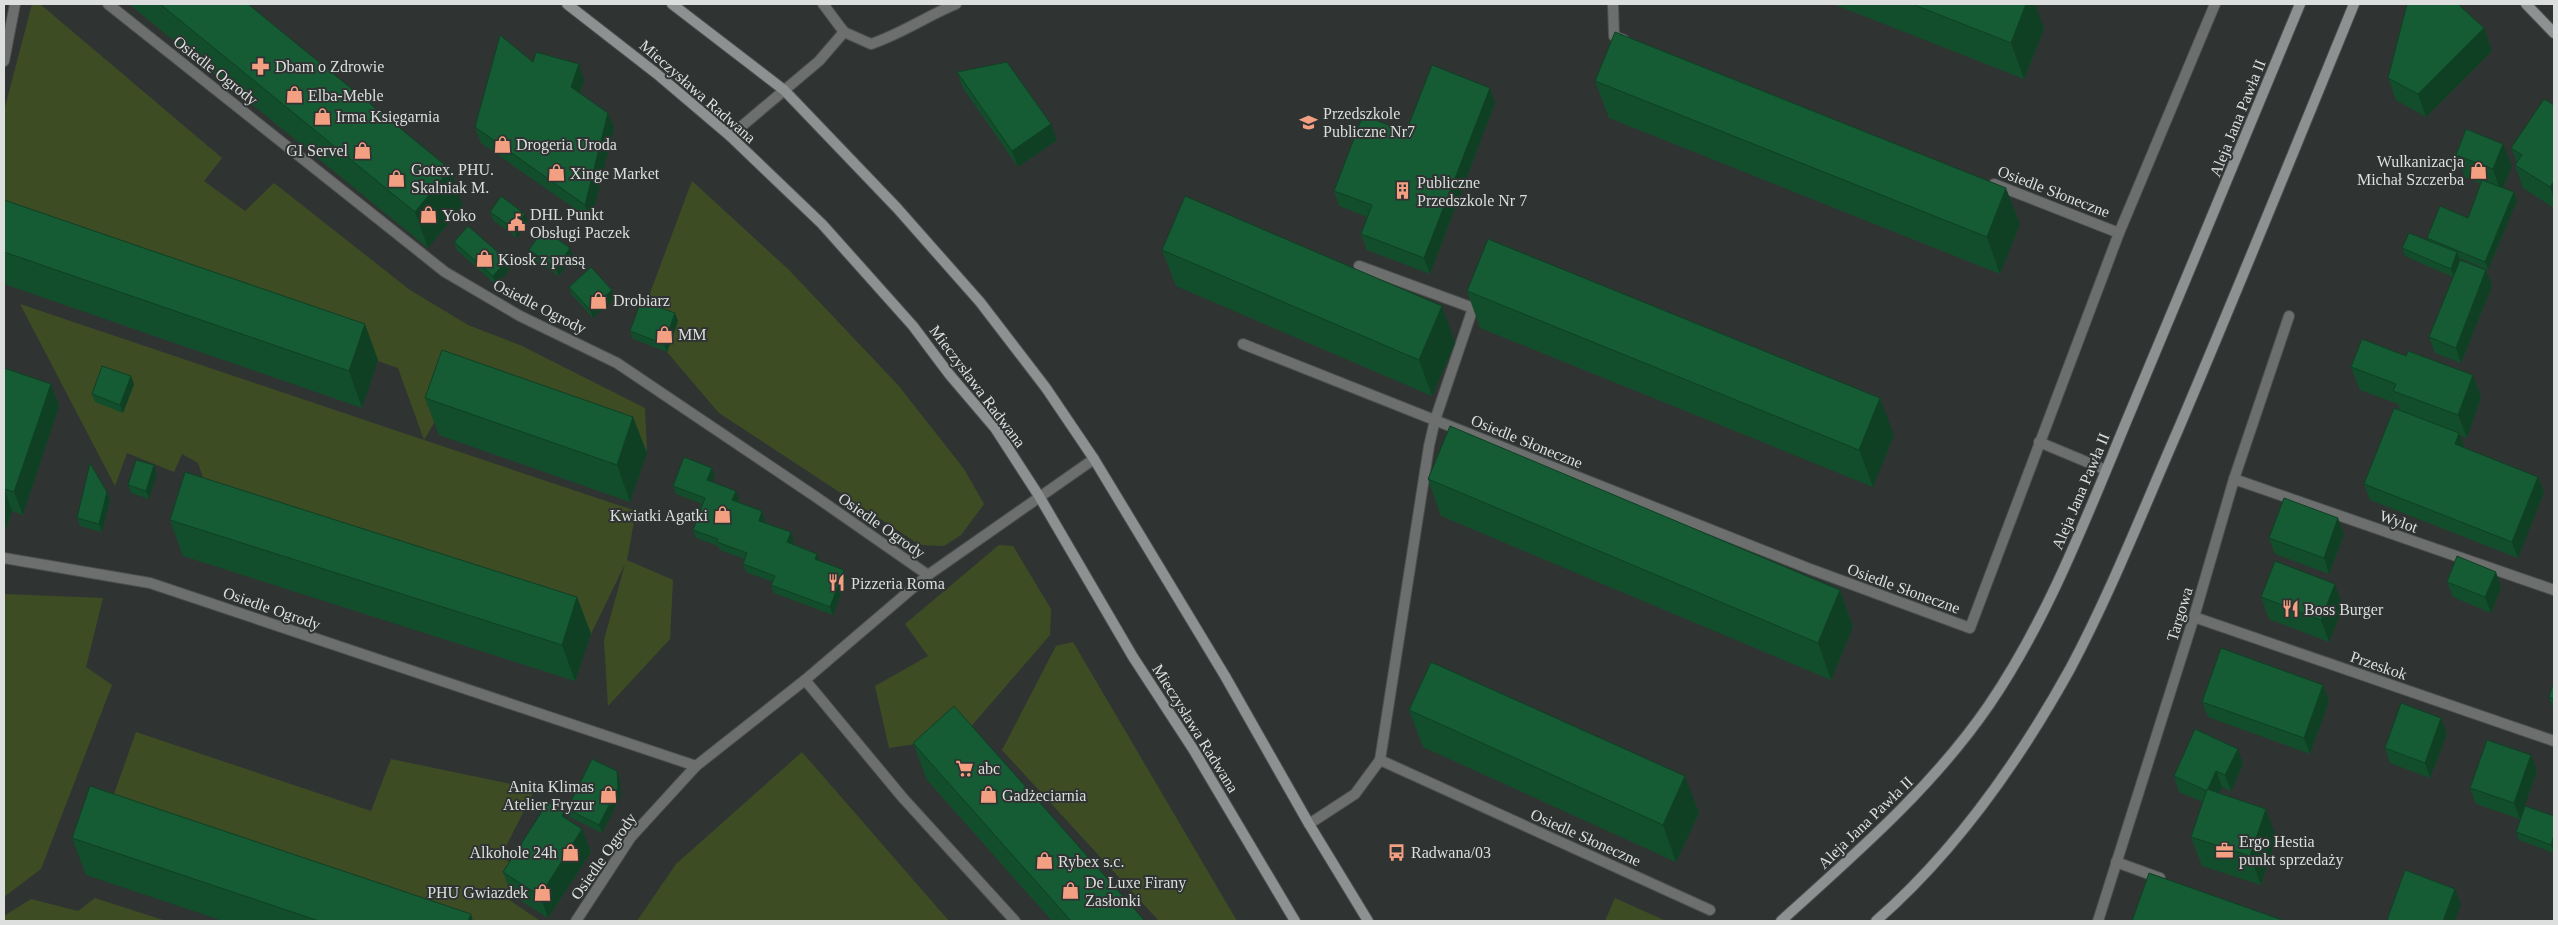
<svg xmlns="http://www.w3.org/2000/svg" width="2558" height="925" viewBox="0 0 2558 925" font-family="'Times New Roman',serif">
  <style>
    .green { fill: #3e4c24 }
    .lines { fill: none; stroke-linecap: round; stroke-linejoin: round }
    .service-casing { stroke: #4b4f4e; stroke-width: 12 }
    .minor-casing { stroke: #4b4f4e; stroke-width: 12 }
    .secondary-casing { stroke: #4b4f4e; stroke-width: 12 }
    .service { stroke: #6d6f6f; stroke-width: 10 }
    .minor { stroke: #6d6f6f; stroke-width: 10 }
    .secondary { stroke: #8d9191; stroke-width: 10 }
    .wall { fill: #124e2c }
    .shaded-wall { fill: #0f4024 }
    .building { fill: #155b33; stroke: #0f4024 }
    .labels { text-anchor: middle; stroke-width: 4; stroke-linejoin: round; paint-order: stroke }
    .poi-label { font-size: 16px; fill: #dcdfde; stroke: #2f3433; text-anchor: start }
    .street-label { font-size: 16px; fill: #dcdfde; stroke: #2f3433 }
  </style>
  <rect width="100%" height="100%" fill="#2f3433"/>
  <g class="green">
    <polygon points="32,4 40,4 222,158 204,181 245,211 274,183 410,290 468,325 522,346 645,408 647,453 455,387 424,440 636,511 627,560 673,580 670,639 608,706 604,640 625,564 591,634 205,483 198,463 182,454 174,472 127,453 115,486 20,304 424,440 398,368 4,232 4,111"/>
    <polygon points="692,181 789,270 898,385 964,469 984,504 961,535 944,546 920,545 719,413 667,352 678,321 644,309"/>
    <polygon points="999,545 1013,546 1051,609 1050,635 962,737 889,748 875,686 928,656 905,624"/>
    <polygon points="4,594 103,598 86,667 112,685 41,869 4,897"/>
    <polygon points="1073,642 1237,921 1159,921 1002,750 1056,646"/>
    <polygon points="136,732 371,811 391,759 535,789 501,856 520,870 508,899 540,921 396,921 104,822"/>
    <polygon points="802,752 949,921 637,921 676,864"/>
    <polygon points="95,898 166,921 4,921 4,916 31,899 78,911"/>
    <polygon points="1615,898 1666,921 1605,921"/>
  </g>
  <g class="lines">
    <defs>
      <polyline id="service" points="2234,479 2289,316"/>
      <g id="minor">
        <polyline points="108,4 445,272 520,316 617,363 816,497 928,575"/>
        <polyline points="1613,4 1614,36 1624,40"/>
        <path d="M844,32L871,44C901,34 927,16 956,4"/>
        <polyline points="4,61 15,4"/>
        <polyline points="730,136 819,61 844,32 823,4"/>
        <polyline points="1994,184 2119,233"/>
        <polyline points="1359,266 1473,308 1435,420 1429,446 1380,760 1710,910"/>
        <polyline points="1243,344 1810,569 1970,628 2119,233 2215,4"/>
        <polyline points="2039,442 2106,470"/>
        <polyline points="4,558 150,583 696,766"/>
        <polyline points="2194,617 2554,741"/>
        <polyline points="805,680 903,798 1015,921"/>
        <polyline points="1309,824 1355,794 1380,760"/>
        <polyline points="2116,862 2160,878"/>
        <polyline points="576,921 631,837 696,766 805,680 928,575 1094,459"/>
        <polyline points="2098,921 2194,617 2234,479 2554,590"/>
      </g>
      <g id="secondary">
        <polyline points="567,4 657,74 730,136 822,224 913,326 949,374 995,428 1039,496 1133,657 1193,749 1295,921"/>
        <polyline points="672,4 784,90 897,208 980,302 1046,388 1094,459 1225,676 1309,824 1368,921"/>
        <polyline points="2526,4 2554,33"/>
        <path d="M1781,921C1855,854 1932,788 1989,705C2049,617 2088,513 2129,415C2186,278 2244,141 2300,4"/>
        <path d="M1876,921C1955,852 2019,761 2070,669C2111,592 2143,510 2178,430C2238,289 2296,146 2354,4"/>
      </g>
    </defs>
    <use href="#service" class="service-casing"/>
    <use href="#minor" class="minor-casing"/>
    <use href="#secondary" class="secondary-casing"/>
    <use href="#service" class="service"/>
    <use href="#minor" class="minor"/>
    <use href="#secondary" class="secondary"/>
  </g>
  <g class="wall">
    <polygon points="129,4 248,4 463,206 428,248"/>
    <polygon points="1833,4 2035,4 2044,29 2024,79"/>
    <polygon points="2484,28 2492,51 2426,117 2396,100 2388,78"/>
    <polygon points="533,62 584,80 580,93 614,128 591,220 481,143 475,127"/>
    <polygon points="957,72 1057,140 1018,167 963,88"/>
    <polygon points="1595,81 2020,224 2000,274 1609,118"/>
    <polygon points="1495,103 1430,274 1367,250 1361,234 1367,217 1339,206 1334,191 1406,132"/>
    <polygon points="2554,105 2554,208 2523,188 2515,165 2517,163 2511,148"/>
    <polygon points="2456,155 2512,166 2503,188 2514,192 2517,201 2488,270 2460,258 2460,260 2486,270 2492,286 2461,363 2435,353 2429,337 2453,277 2405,256 2402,248 2428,240 2427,238 2468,218 2481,184 2465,177"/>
    <polygon points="4,200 378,360 362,408 4,284"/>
    <polygon points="490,212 528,222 517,238 493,220"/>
    <polygon points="454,242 507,260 510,269 496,285 457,250"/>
    <polygon points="570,248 573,256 559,276 532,258 529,250"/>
    <polygon points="1162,250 1442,306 1455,343 1432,396 1176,286"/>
    <polygon points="569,287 615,298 593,318 572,295"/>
    <polygon points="1467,291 1894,435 1873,487 1480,328"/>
    <polygon points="675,313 678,321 667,352 633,339 630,331"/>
    <polygon points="2406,356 2473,375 2481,397 2467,438 2460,435 2465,448 2538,477 2544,492 2518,558 2370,500 2364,484 2400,410 2398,404 2360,390 2351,367"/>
    <polygon points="4,368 51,384 59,406 23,515 12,511 6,529 4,529"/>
    <polygon points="134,384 123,413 95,402 92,394"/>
    <polygon points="425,398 633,417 647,453 630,502 439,435"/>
    <polygon points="712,468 715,476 712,482 739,499 738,502 762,511 765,520 764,522 794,541 793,544 847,578 833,615 774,593 771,585 773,582 746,572 743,564 745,559 720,550 718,546 696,538 693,530 702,504 676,494 673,486"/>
    <polygon points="157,474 149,499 131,493 128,485"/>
    <polygon points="1428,479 1840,590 1853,627 1831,680 1441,516"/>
    <polygon points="107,492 110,500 102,532 80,526 77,518"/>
    <polygon points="170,520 577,597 591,634 575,681 183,556"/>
    <polygon points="2344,534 2329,574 2275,554 2269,538"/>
    <polygon points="2447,582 2501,587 2491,613 2453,597"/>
    <polygon points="2261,597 2343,607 2329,642 2269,619"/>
    <polygon points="2554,682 2554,710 2549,697"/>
    <polygon points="2323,685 2329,701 2310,754 2208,717 2202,702"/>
    <polygon points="1409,710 1699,813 1676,862 1423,747"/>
    <polygon points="2447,734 2430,778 2390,763 2385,748"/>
    <polygon points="913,743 1145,921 1052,921 927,780"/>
    <polygon points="2243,764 2231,791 2222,787 2219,793 2276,837 2261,885 2202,866 2191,837 2203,802 2179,792 2174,776"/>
    <polygon points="617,771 620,779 621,796 602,833 570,817 567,809"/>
    <polygon points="2537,771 2520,819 2476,804 2470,788"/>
    <polygon points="564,812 567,820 582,829 591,852 548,918 512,895 503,872"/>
    <polygon points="2554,816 2554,853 2519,840 2516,832"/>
    <polygon points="72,838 473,921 223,921 86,875"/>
  </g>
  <g class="shaded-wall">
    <polygon points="2026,4 2035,4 2044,29 2024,79 2011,43"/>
    <polygon points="2484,28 2492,51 2426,117 2418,94"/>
    <polygon points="579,64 584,80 577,103 571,87"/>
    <polygon points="1490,88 1495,103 1430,274 1424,258"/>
    <polygon points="608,113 614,128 591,220 585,205"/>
    <polygon points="1051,124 1057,140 1018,167 1012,151"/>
    <polygon points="2503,144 2512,166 2501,192 2493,169"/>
    <polygon points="450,169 463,206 428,248 415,212"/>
    <polygon points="2554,181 2554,199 2550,187"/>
    <polygon points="2006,188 2020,224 2000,274 1987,237"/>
    <polygon points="2514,192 2517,201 2488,270 2485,262"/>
    <polygon points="525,214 528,222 517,238 514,229"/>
    <polygon points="570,248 573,256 559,276 556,268"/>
    <polygon points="2457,252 2460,260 2454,277 2451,269"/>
    <polygon points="507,260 510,269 496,285 493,276"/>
    <polygon points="2486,270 2492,286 2461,363 2456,348"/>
    <polygon points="612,290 615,298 593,318 590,310"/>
    <polygon points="1442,306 1455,343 1432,396 1419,360"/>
    <polygon points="675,313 678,321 667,352 664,344"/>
    <polygon points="365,324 378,360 362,408 349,371"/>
    <polygon points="2473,375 2481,397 2467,438 2458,415"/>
    <polygon points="131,376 134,384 123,413 120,405"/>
    <polygon points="51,384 59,406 23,515 14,492"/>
    <polygon points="1880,398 1894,435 1873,487 1859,450"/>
    <polygon points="633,417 647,453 630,502 617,465"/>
    <polygon points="2459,433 2465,449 2455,444"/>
    <polygon points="154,465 157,474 149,499 146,491"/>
    <polygon points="712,468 715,476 710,488 707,480"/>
    <polygon points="2538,477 2544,492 2518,558 2512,542"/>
    <polygon points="4,488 12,511 6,529 4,524"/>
    <polygon points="736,491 739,499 735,508 732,500"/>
    <polygon points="107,492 110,500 102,532 99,524"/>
    <polygon points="762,511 765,520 762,529 759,521"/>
    <polygon points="2338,518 2344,534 2329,574 2324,558"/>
    <polygon points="791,532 794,541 790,550 787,542"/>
    <polygon points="817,554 820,562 815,559"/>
    <polygon points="844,570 847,578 833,615 830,607"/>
    <polygon points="2496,572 2501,587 2491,613 2485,597"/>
    <polygon points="2335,584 2343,607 2329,642 2321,620"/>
    <polygon points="1840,590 1853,627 1831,680 1818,643"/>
    <polygon points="577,597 591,634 575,681 562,645"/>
    <polygon points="2323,685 2329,701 2310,754 2304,738"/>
    <polygon points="2441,718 2447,734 2430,778 2425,763"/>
    <polygon points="2238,749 2243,764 2231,791 2225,775"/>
    <polygon points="2531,755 2537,771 2520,819 2514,803"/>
    <polygon points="617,771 620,779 621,796 602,833 599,825"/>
    <polygon points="2216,771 2222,787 2213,807 2207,791"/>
    <polygon points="1685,776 1699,813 1676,862 1663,825"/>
    <polygon points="2266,809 2276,837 2261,885 2250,856"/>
    <polygon points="564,812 573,835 562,816"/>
    <polygon points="582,829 591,852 548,918 540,896"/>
    <polygon points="2554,835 2554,853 2551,845"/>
    <polygon points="2455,889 2461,905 2455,921 2443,921"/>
    <polygon points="471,914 473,921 468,921"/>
  </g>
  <g class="building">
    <polygon points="160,4 248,4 450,169 415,212"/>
    <polygon points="1912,4 2026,4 2011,43"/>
    <polygon points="2407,4 2458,4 2484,28 2418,94 2388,78"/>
    <polygon points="1615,32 2006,188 1987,237 1595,81"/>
    <polygon points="500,35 533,62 536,52 579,64 571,87 608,113 585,205 475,127"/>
    <polygon points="1007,62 1051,124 1012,151 957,72"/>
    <polygon points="1432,65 1490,88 1424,258 1361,234 1372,205 1334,191 1363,115 1406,132"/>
    <polygon points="2544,99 2554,105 2554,181 2550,187 2515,165 2522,155 2511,148"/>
    <polygon points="2466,129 2503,144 2493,169 2456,155"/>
    <polygon points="2482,180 2514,192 2485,262 2427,238 2440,206 2468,218"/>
    <polygon points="501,196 525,214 514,229 490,212"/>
    <polygon points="1185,196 1442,306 1419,360 1162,250"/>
    <polygon points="4,200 365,324 349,371 4,252"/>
    <polygon points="468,226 507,260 493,276 454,242"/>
    <polygon points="543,229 570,248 556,268 529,250"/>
    <polygon points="2409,233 2457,252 2451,269 2402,248"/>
    <polygon points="1488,239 1880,398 1859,450 1467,291"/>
    <polygon points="2460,260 2486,270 2456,348 2429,337"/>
    <polygon points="591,267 612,290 590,310 569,287"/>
    <polygon points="641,301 675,313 664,344 630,331"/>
    <polygon points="2362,339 2406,356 2408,351 2473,375 2458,415 2393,391 2396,384 2351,367"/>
    <polygon points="442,350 633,417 617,465 425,398"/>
    <polygon points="102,366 131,376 120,405 92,394"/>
    <polygon points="4,368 51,384 14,492 4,489"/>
    <polygon points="2394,408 2459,433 2455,444 2538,477 2512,542 2364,484"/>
    <polygon points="1450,426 1840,590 1818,643 1428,479"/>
    <polygon points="684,457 712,468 707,480 736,491 732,500 762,511 759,521 791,532 787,542 817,554 815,559 844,570 830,607 771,585 775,576 743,564 747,553 717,542 718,539 693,530 705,498 673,486"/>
    <polygon points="136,460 154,465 146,491 128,485"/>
    <polygon points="90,463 107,492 99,524 77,518"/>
    <polygon points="185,472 577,597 562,645 170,520"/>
    <polygon points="2284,498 2338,518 2324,558 2269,538"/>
    <polygon points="2457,556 2496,572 2485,597 2447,582"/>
    <polygon points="2275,561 2335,584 2321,620 2261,597"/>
    <polygon points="2221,648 2323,685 2304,738 2202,702"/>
    <polygon points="1431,662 1685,776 1663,825 1409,710"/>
    <polygon points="2554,682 2554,699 2549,697"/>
    <polygon points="2401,703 2441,718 2425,763 2385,748"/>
    <polygon points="954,706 1145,921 1071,921 913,743"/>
    <polygon points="2195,729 2238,749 2225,775 2216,771 2207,791 2174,776"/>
    <polygon points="2487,740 2531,755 2514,803 2470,788"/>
    <polygon points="592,759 617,771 618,788 599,825 567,809"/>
    <polygon points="90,786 471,914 468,921 319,921 72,838"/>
    <polygon points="2207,789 2266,809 2250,856 2191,837"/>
    <polygon points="548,802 564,812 562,816 582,829 540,896 503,872"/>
    <polygon points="2525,806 2554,816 2554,835 2551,845 2516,832"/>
    <polygon points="2405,870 2455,889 2443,921 2391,921 2387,920"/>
    <polygon points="2149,873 2285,921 2132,921"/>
  </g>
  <defs>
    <symbol id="pharmacy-bare" viewBox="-9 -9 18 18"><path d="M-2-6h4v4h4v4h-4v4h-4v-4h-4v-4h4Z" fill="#f39f82" stroke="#2f3433" stroke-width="2.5" paint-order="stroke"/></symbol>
    <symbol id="shop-bare" viewBox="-9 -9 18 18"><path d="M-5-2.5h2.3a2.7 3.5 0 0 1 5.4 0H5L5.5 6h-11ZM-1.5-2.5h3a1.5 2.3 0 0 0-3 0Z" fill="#f39f82" stroke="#2f3433" stroke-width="2.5" paint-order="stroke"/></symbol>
    <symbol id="school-bare" viewBox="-9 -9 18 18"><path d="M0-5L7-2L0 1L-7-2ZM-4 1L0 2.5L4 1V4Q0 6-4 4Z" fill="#f39f82" stroke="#2f3433" stroke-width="2.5" paint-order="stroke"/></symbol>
    <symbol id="building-bare" viewBox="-9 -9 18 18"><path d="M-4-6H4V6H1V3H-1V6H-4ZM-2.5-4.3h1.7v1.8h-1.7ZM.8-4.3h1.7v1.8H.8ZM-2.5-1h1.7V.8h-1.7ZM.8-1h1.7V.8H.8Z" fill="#f39f82" stroke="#2f3433" stroke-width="2.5" paint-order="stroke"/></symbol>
    <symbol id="civic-bare" viewBox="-9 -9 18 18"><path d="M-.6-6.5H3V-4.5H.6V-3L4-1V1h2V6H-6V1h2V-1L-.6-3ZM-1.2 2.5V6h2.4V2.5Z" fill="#f39f82" stroke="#2f3433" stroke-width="2.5" paint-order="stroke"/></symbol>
    <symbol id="restaurant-bare" viewBox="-9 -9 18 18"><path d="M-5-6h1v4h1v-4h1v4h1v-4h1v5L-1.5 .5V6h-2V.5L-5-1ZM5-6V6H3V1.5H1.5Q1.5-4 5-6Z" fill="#f39f82" stroke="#2f3433" stroke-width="2.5" paint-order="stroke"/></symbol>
    <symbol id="supermarket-bare" viewBox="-9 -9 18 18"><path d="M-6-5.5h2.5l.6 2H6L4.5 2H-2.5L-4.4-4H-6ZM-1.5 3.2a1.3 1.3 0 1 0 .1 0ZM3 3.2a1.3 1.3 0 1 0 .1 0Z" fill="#f39f82" stroke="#2f3433" stroke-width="2.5" paint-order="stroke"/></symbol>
    <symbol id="office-bare" viewBox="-9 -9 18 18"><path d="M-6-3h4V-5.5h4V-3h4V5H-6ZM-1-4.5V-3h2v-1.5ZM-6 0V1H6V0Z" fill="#f39f82" stroke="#2f3433" stroke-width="2.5" paint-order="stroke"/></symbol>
    <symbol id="bus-bare" viewBox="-9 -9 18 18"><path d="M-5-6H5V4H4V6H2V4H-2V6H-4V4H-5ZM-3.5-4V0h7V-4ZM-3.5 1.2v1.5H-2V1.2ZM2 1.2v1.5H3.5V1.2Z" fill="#f39f82" stroke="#2f3433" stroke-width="2.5" paint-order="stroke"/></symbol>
  </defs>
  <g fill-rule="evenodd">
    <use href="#pharmacy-bare" x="248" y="54" width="25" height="25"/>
    <use href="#shop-bare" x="282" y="82" width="25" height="25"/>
    <use href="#shop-bare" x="310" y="104" width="25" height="25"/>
    <use href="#school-bare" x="1296" y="110" width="25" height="25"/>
    <use href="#shop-bare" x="490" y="132" width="25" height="25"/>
    <use href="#shop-bare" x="350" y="138" width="25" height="25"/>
    <use href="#shop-bare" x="2466" y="158" width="25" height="25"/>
    <use href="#shop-bare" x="544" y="160" width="25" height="25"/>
    <use href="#shop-bare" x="384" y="166" width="25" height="25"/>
    <use href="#building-bare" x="1390" y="178" width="25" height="25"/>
    <use href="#shop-bare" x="416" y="202" width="25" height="25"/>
    <use href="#civic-bare" x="504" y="210" width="25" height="25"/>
    <use href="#shop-bare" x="472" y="246" width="25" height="25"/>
    <use href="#shop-bare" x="586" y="288" width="25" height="25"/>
    <use href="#shop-bare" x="652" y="322" width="25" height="25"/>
    <use href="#shop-bare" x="710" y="502" width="25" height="25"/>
    <use href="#restaurant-bare" x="824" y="570" width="25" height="25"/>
    <use href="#restaurant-bare" x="2278" y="596" width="25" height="25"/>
    <use href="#supermarket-bare" x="952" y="756" width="25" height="25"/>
    <use href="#shop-bare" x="596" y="782" width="25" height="25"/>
    <use href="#shop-bare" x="976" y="782" width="25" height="25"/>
    <use href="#office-bare" x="2212" y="838" width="25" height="25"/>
    <use href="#shop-bare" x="558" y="840" width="25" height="25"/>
    <use href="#bus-bare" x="1384" y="840" width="25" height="25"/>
    <use href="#shop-bare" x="1032" y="848" width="25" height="25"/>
    <use href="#shop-bare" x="1058" y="878" width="25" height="25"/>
    <use href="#shop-bare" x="530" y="880" width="25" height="25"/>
  </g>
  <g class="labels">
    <g class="poi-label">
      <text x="275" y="72">Dbam o Zdrowie</text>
      <text x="308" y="101">Elba-Meble</text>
      <text x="1323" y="119">Przedszkole<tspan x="1323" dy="18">Publiczne Nr7</tspan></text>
      <text x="336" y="122">Irma Księgarnia</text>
      <text x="516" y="150">Drogeria Uroda</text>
      <text x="348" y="156" text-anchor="end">GI Servel</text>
      <text x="2464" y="167" text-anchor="end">Wulkanizacja<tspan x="2464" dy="18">Michał Szczerba</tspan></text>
      <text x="411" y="175">Gotex. PHU.<tspan x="411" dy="18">Skalniak M.</tspan></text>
      <text x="570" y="179">Xinge Market</text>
      <text x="1417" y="188">Publiczne<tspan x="1417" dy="18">Przedszkole Nr 7</tspan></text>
      <text x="530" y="220">DHL Punkt<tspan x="530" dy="18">Obsługi Paczek</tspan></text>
      <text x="442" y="221">Yoko</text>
      <text x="498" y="265">Kiosk z prasą</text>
      <text x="613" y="306">Drobiarz</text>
      <text x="678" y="340">MM</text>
      <text x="708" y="521" text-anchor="end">Kwiatki Agatki</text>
      <text x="851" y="589">Pizzeria Roma</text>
      <text x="2304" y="615">Boss Burger</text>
      <text x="978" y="774">abc</text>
      <text x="594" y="792" text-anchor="end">Anita Klimas<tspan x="594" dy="18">Atelier Fryzur</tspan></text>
      <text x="1002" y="801">Gadżeciarnia</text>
      <text x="2239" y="847">Ergo Hestia<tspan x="2239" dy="18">punkt sprzedaży</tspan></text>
      <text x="557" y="858" text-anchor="end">Alkohole 24h</text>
      <text x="1411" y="858">Radwana/03</text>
      <text x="1058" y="867">Rybex s.c.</text>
      <text x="1085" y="888">De Luxe Firany<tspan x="1085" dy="18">Zasłonki</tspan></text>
      <text x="528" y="898" text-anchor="end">PHU Gwiazdek</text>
    </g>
    <g class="street-label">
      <text transform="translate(216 70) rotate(38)" y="6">Osiedle Ogrody</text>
      <text transform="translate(698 91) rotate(41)" y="6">Mieczysława Radwana</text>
      <text transform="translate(2237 118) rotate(-68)" y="6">Aleja Jana Pawła II</text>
      <text transform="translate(2054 191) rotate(21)" y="6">Osiedle Słoneczne</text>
      <text transform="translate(540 306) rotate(27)" y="6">Osiedle Ogrody</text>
      <text transform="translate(978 386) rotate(53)" y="6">Mieczysława Radwana</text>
      <text transform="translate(1527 441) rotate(22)" y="6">Osiedle Słoneczne</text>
      <text transform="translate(2080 491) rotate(-67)" y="6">Aleja Jana Pawła II</text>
      <text transform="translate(2399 521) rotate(19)" y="6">Wylot</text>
      <text transform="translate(882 525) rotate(35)" y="6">Osiedle Ogrody</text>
      <text transform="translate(1904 588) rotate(20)" y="6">Osiedle Słoneczne</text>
      <text transform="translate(272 608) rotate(19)" y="6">Osiedle Ogrody</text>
      <text transform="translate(2179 614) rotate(-73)" y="6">Targowa</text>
      <text transform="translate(2379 665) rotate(19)" y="6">Przeskok</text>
      <text transform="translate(1196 728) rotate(58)" y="6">Mieczysława Radwana</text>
      <text transform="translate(1865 822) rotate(-44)" y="6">Aleja Jana Pawła II</text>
      <text transform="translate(1586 837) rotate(24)" y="6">Osiedle Słoneczne</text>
      <text transform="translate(603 856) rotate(-55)" y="6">Osiedle Ogrody</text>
    </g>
  </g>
  <rect width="2558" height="925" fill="none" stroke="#dcdfde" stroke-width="10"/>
</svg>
